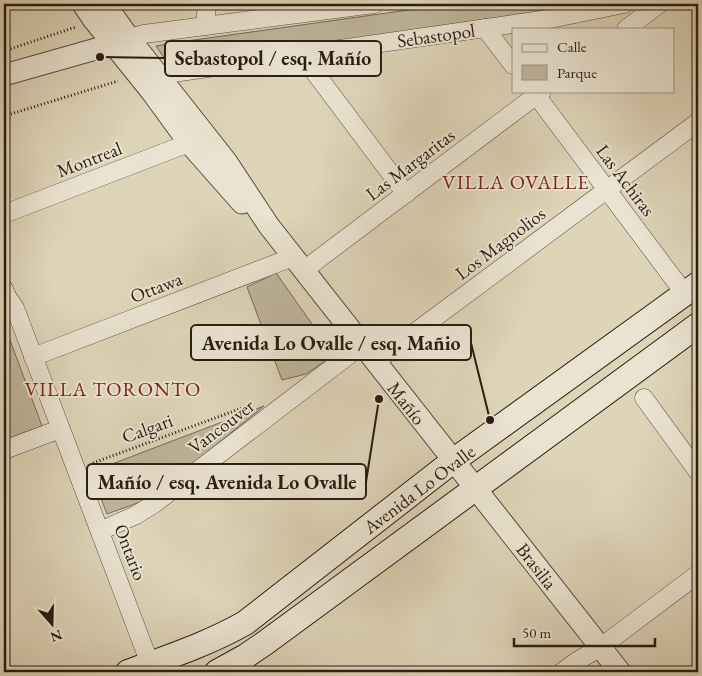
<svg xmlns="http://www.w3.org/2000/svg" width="702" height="676" viewBox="0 0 702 676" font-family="'EB Garamond',serif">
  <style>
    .green { fill: #bfb59c; stroke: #746956 }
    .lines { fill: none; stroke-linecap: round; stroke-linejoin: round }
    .minor-casing { stroke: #574b3b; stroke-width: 19 }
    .tertiary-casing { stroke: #574b3b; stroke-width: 23 }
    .secondary-casing { stroke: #2a1d11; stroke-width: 26 }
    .path { stroke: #2a1d11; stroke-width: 3; stroke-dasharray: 1 2.5; stroke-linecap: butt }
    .minor { stroke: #eae3d1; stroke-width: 18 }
    .tertiary { stroke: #eae3d1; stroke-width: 21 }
    .secondary { stroke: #eae3d1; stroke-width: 24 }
    .labels { text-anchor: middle; stroke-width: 4; stroke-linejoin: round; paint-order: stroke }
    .street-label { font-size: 19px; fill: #2a1d11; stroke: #eae3d1 }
    .neighbourhood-label { font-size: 20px; letter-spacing: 1px; fill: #7a1f14; stroke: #eae3d1 }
    .leader { fill: none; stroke: #2a1d11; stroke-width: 2 }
    .callout-dot { fill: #2a1d11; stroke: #eae3d1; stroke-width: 2 }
    .callout { fill: #eae3d1; stroke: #2a1d11; stroke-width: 2 }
    .callout-label { font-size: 20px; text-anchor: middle; font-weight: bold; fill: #2a1d11 }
  </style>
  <rect width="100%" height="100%" fill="#ded4b8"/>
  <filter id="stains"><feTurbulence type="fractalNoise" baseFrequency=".004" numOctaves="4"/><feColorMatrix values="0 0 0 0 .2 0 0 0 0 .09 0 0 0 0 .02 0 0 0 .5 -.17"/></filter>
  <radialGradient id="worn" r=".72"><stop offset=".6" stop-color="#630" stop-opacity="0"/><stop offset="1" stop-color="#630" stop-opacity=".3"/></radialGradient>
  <g class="green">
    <polygon points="451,4 574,4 537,12 169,65 156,46 194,40"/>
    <polygon points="276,273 334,355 306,374 282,380 247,287"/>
    <polygon points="4,324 42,426 4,440"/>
    <polygon points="264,406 151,498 107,514 91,472"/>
  </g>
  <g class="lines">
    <defs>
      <g id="minor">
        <polyline points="205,26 207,4"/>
        <polyline points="485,28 513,65"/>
        <polyline points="626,29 659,4"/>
        <polyline points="129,38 144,34 374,4"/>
        <polyline points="301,54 406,194"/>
        <polyline points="159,75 555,18 624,4"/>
        <polyline points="533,91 685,294"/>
        <polyline points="4,214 189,143"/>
        <polyline points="304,270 542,91"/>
        <polyline points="4,289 6,295 15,308 150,664"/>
        <polyline points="33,357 293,257"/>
        <polyline points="375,362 698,122"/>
        <polyline points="644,398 698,472"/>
        <polyline points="4,450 60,429"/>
        <polyline points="100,531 136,515 154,504 362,345"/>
        <polyline points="562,672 577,661 601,647 698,574"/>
      </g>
      <g id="tertiary">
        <polyline points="83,4 93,19 151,91 189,143 242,203"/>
        <polyline points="105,4 129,38 226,161 269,226 620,672"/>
        <polyline points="4,75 103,47 126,39"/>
      </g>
      <g id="secondary">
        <path d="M128,672C168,657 208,644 245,623L453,461L698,284"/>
        <polyline points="217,672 246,656 265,643 698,325"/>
      </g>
    </defs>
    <use href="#minor" class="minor-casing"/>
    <use href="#tertiary" class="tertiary-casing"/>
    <use href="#secondary" class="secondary-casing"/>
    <g class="path">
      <polyline points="4,51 76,27"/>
      <polyline points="4,116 118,81"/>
      <polyline points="93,463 253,404"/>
    </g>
    <use href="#minor" class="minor"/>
    <use href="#tertiary" class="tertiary"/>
    <use href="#secondary" class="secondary"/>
  </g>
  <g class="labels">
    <g class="street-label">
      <text transform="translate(436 35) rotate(-8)" y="7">Sebastopol</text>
      <text transform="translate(89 159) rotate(-21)" y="7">Montreal</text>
      <text transform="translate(410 164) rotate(-37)" y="7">Las Margaritas</text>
      <text transform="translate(626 180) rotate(53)" y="7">Las Achiras</text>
      <text transform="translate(500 243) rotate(-37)" y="7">Los Magnolios</text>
      <text transform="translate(156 287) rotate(-21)" y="7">Ottawa</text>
      <text transform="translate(407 403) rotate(52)" y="7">Mañío</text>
      <text transform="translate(221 426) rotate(-37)" y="7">Vancouver</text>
      <text transform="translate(147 428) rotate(-20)" y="7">Calgari</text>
      <text transform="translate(419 489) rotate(-37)" y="7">Avenida Lo Ovalle</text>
      <text transform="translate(131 552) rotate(69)" y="7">Ontario</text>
      <text transform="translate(537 566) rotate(52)" y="7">Brasilia</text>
    </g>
    <g class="neighbourhood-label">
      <text x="516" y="189">VILLA OVALLE</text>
      <text x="113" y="396">VILLA TORONTO</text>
    </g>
  </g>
  <path class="leader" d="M100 57L165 58M490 420L471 343M379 399L366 482"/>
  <g class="callout-dot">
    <circle cx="100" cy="57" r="5"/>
    <circle cx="490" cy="420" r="5"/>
    <circle cx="379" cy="399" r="5"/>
  </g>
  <g class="callout">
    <rect x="165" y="41" width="216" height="35" rx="5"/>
    <rect x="191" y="325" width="280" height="35" rx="5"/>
    <rect x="87" y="464" width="279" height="35" rx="5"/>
  </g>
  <g class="callout-label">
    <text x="273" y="65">Sebastopol / esq. Mañío</text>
    <text x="331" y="350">Avenida Lo Ovalle / esq. Mañio</text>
    <text x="227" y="489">Mañío / esq. Avenida Lo Ovalle</text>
  </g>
  <rect width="702" height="676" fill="none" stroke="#ded4b8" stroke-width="20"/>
  <rect x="5" y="5" width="692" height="666" fill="none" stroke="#2a1d11" stroke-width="2.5"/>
  <rect x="10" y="10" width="682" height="656" fill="none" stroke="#2a1d11"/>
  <rect x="512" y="28" width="162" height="65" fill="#eae3d1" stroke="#9d9484"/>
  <rect x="522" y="44" width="25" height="8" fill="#eae3d1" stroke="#9d9484"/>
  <text x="557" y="52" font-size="15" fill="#2a1d11">Calle</text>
  <rect x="522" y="65" width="25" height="15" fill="#bfb59c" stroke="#9d9484"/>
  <text x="557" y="78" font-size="15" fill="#2a1d11">Parque</text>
  <g transform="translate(52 624) rotate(160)" stroke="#eae3d1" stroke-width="4" paint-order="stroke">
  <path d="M0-4L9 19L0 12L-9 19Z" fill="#2a1d11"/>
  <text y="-8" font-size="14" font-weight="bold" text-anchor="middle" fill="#2a1d11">N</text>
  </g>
  <path d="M514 638v8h141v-8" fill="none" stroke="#2a1d11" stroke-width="2.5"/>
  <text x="522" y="638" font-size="15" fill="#2a1d11" stroke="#eae3d1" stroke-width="4" paint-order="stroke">50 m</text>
  <rect width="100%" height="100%" filter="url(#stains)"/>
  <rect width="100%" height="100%" fill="url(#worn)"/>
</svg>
